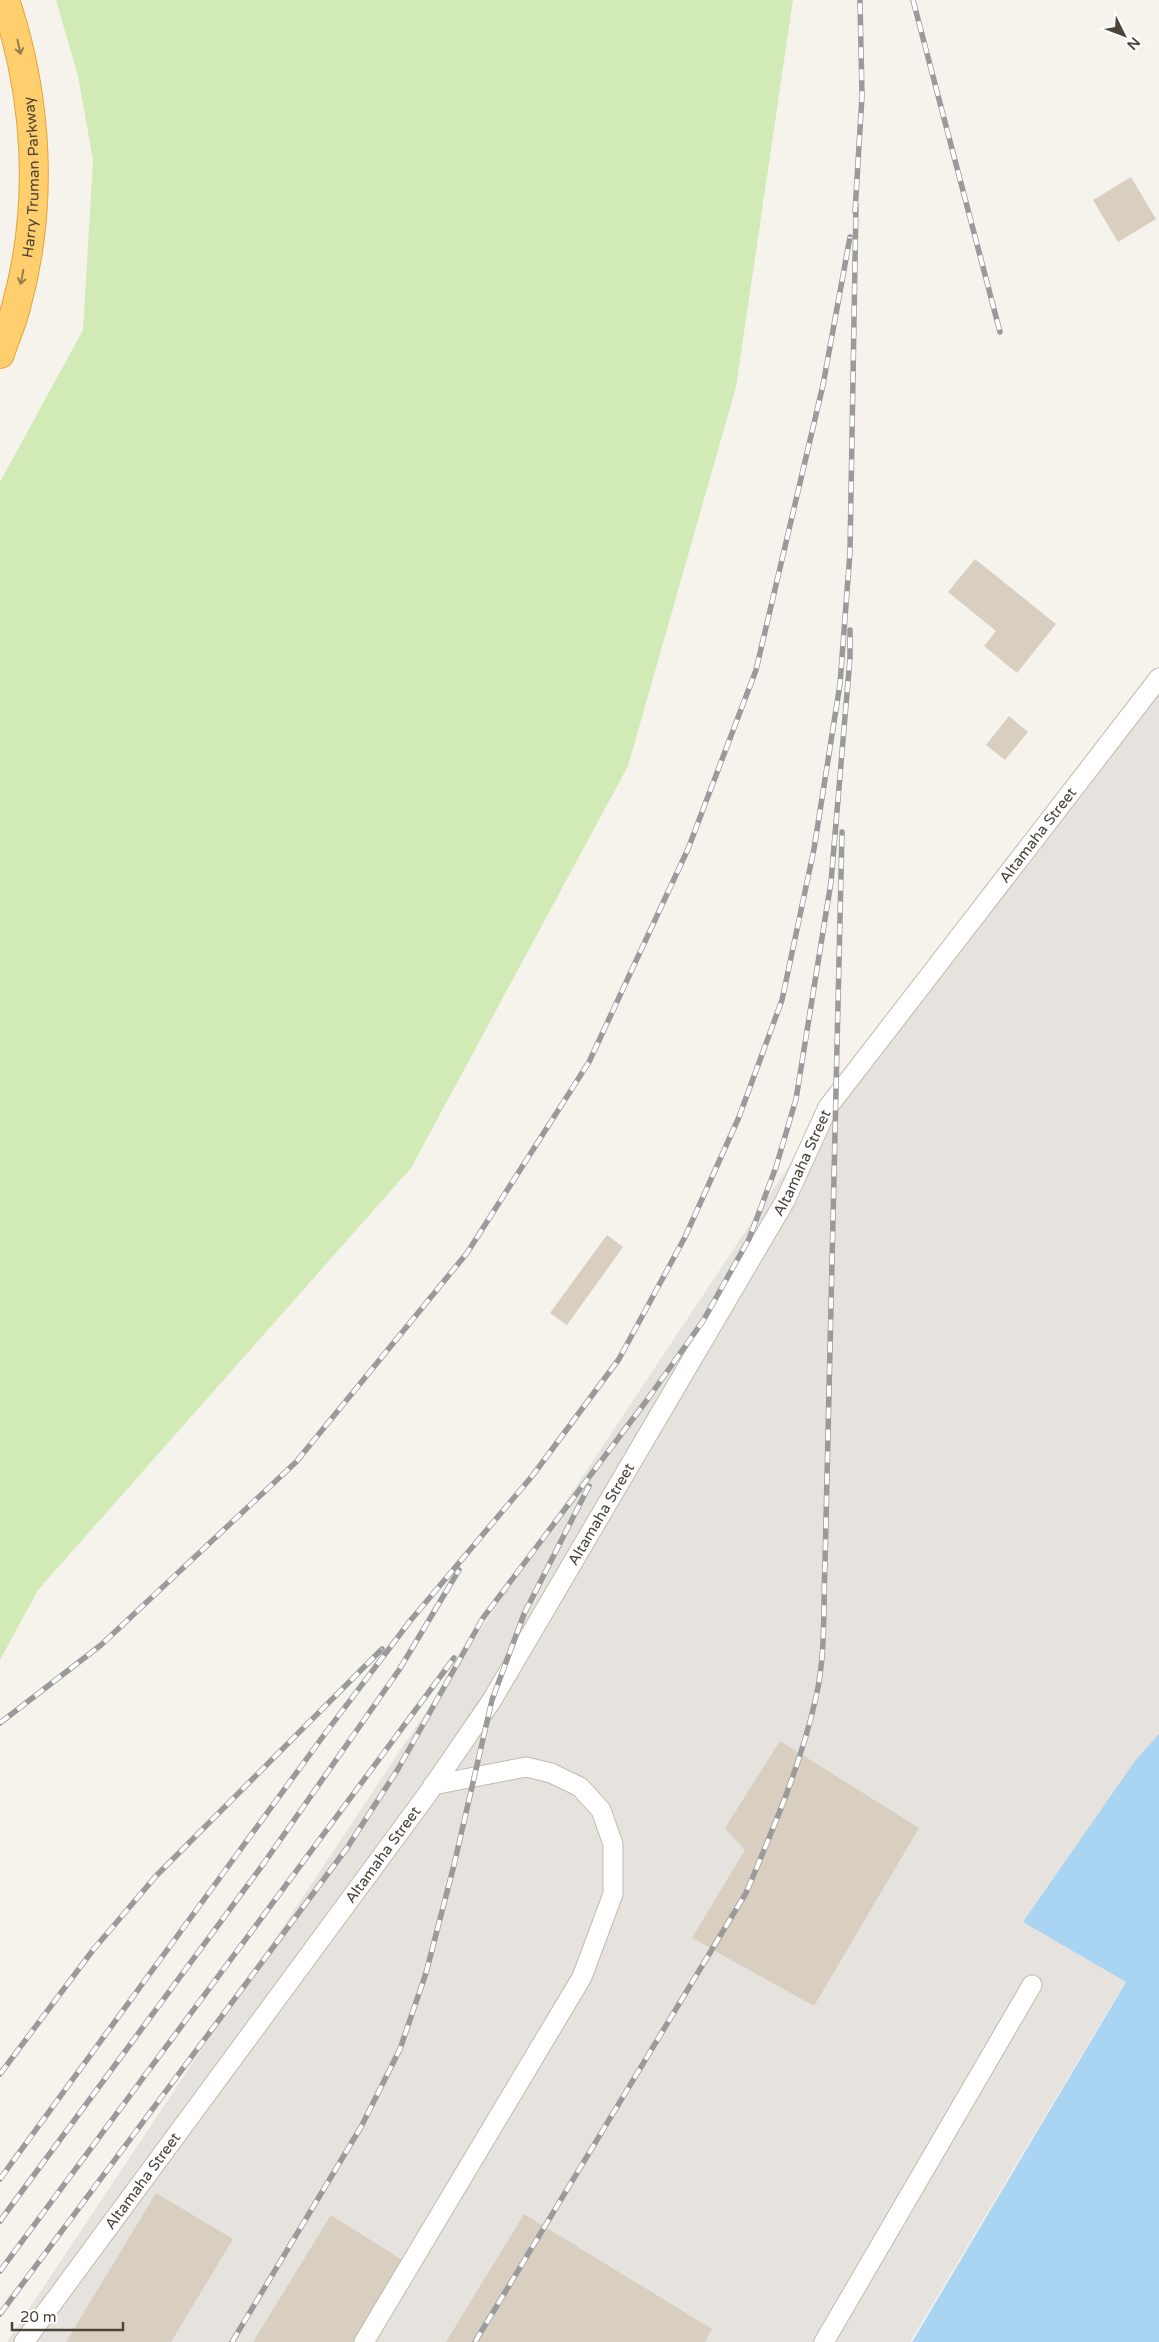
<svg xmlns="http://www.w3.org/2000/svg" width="1159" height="2342" viewBox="0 0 1159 2342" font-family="'Varela Round',sans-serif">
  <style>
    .industrial { fill: #e6e2dd }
    .green { fill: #d2eab5 }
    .water { fill: #a9d4f2 }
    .building { fill: #d8cfc1 }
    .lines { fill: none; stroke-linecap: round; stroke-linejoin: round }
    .lane-casing { stroke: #c2bbae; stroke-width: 21 }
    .highway-casing { stroke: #e0a43c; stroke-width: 30 }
    .lane { stroke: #fff; stroke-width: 19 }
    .highway { stroke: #ffcf6e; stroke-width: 28 }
    .rail-casing { stroke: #9a9a9a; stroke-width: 5.5 }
    .rail { stroke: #fff; stroke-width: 4; stroke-dasharray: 11; stroke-linecap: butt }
    .oneway { stroke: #937c4e }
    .labels { text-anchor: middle; stroke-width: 4; stroke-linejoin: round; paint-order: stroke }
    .street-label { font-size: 15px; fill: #4b4439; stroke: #fff }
  </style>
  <rect width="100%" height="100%" fill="#f6f3ec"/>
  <polygon class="industrial" points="1159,678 1159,1739 1126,1981 910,2342 7,2342 828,1107"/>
  <polygon class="green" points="56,0 793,0 736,387 628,766 411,1168 38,1590 0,1660 0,482 83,330 93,160 78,76"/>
  <polygon class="water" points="1159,1734 1159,2342 912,2342 1126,1982 1023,1922 1135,1761"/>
  <g class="building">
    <polygon points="1131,177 1156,219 1118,242 1093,200"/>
    <polygon points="975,559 1056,624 1017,673 984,646 996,631 948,592"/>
    <polygon points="1009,716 1028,732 1005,760 986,745"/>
    <polygon points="607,1235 623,1247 567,1325 550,1313"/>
    <polygon points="780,1741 919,1828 814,2006 692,1938 745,1850 725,1828"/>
    <polygon points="156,2193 233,2239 171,2342 66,2342"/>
    <polygon points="524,2214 712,2329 705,2342 446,2342"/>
    <polygon points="331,2215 407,2263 358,2342 253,2342"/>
  </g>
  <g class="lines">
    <defs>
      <g id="lane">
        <path id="s1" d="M24,2342L429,1792L492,1700L785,1201L828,1107L1159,678"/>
        <polyline points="364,2342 582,1977 613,1894 613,1844 601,1810 580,1787 551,1773 526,1767 433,1785"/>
        <polyline points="824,2342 1032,1985"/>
      </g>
      <g id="highway">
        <path id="s2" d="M0,354C5,338 12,323 16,307C44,206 38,99 5,0"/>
      </g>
    </defs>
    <use href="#lane" class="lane-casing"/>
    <use href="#highway" class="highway-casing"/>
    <use href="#lane" class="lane"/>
    <use href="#highway" class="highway"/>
    <defs>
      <g id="rail">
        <polyline points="913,0 1000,332"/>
        <polyline points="855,212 862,96 860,0"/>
        <polyline points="0,1723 101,1645 296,1462 467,1253 589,1062 688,849 756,670 823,385 850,237"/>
        <polyline points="0,2074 93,1950 156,1876 382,1649"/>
        <polyline points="0,2179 324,1735 410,1621 533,1475 619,1359 685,1237 739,1117 782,1000 814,849 840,684 850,552 856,205"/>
        <polyline points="0,2221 264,1863 399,1670 459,1570"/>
        <polyline points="0,2271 454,1658"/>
        <polyline points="0,2314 347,1848 398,1769 483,1618 647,1400 703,1321 749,1239 776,1167 796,1099 831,882 850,658 850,630"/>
        <polyline points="232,2342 361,2127 400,2049 426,1973 454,1865 492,1700 524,1614 589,1486"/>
        <path d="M475,2342L746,1893C773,1829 801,1765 816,1697C826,1654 823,1607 825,1564L842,832"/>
      </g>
    </defs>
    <use href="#rail" class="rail-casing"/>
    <use href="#rail" class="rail"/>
  </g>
  <defs><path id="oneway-shaft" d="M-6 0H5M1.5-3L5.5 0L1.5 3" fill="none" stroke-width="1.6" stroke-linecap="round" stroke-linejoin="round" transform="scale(1.25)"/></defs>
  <g class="oneway">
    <use href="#oneway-shaft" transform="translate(19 47) rotate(78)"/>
    <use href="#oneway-shaft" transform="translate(22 277) rotate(101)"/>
  </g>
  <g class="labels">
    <g class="street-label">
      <text dy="5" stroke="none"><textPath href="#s2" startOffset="181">Harry Truman Parkway</textPath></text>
      <text dy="5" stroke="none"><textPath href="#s1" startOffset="1820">Altamaha Street</textPath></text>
      <text dy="5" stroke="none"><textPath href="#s1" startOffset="1415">Altamaha Street</textPath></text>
      <text dy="5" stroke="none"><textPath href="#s1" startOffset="1010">Altamaha Street</textPath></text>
      <text dy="5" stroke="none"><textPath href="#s1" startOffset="605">Altamaha Street</textPath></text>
      <text dy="5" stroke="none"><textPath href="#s1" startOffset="200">Altamaha Street</textPath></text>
    </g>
  </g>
  <g transform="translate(1124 35) rotate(132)" stroke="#ffffff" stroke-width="4" paint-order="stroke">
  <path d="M0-4L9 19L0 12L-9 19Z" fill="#4b4439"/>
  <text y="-8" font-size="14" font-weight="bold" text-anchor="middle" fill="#4b4439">N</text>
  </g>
  <path d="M12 2322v8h111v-8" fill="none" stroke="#4b4439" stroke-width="2.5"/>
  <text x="20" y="2322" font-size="15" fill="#4b4439" stroke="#ffffff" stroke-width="4" paint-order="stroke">20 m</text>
</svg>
